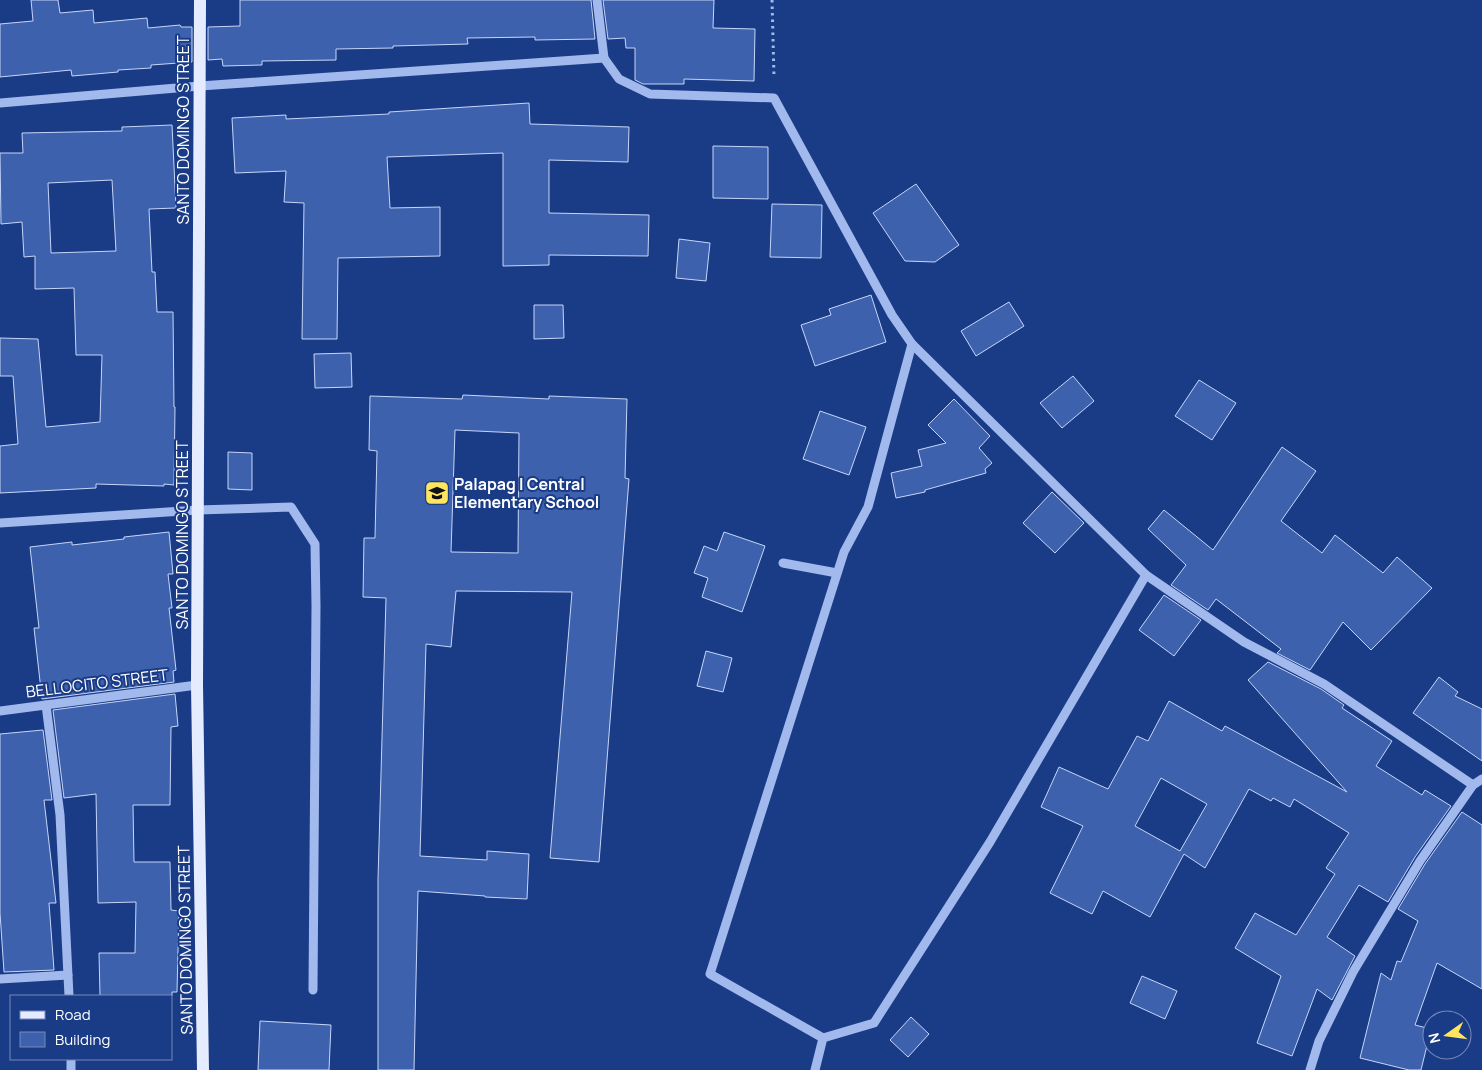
<svg xmlns="http://www.w3.org/2000/svg" width="1482" height="1070" viewBox="0 0 1482 1070" font-family="Manrope,sans-serif">
  <style>
    .building { fill: #3e61ad; stroke: #c6d6f9; fill-rule: evenodd }
    .lines { fill: none; stroke-linecap: round; stroke-linejoin: round }
    .path { stroke: #a1b9ec; stroke-width: 3; stroke-dasharray: 2.5 4; stroke-linecap: butt }
    .minor { stroke: #a1b9ec; stroke-width: 9 }
    .major { stroke: #e6ecff; stroke-width: 12 }
    .labels { text-anchor: middle; stroke-width: 4; stroke-linejoin: round; paint-order: stroke }
    .street-label { font-size: 16px; fill: #fff; stroke: #1a3b86 }
    .poi-label { font-size: 16px; font-weight: bold; fill: #fff; stroke: #1a3b86; text-anchor: start }
  </style>
  <rect width="100%" height="100%" fill="#1a3b86"/>
  <g class="building">
    <polygon points="31,0 58,0 60,13 93,10 94,23 147,18 148,28 180,25 181,27 192,27 192,62 151,65 151,68 118,70 118,72 72,76 71,70 0,77 0,24 33,21"/>
    <polygon points="240,0 591,0 595,39 535,40 535,37 467,38 468,44 393,46 393,48 336,49 336,60 262,61 262,65 223,66 222,59 208,60 208,27 240,26"/>
    <polygon points="603,0 714,0 713,28 755,29 754,81 684,79 684,84 643,84 635,80 635,48 626,48 625,38 608,39"/>
    <polygon points="529,103 530,124 629,127 628,162 549,160 549,213 649,215 648,256 549,255 549,265 503,266 503,153 387,157 390,208 440,207 440,256 338,258 337,339 302,339 304,203 284,202 286,171 235,173 232,118 286,115 286,119 389,114 389,112"/>
    <path d="M172,125L176,208L149,209L152,272H155L157,312H173L174,407H175L174,485L164,484V486L96,484V488L0,493V446L18,444L13,376H0V338L38,339L46,427L100,422L102,355H76L74,288L35,289V256L24,257L22,222L1,224L0,153H23L22,133L122,131V127ZM112,180L116,251L51,253L48,183Z"/>
    <polygon points="713,146 768,147 768,199 713,198"/>
    <polygon points="916,184 959,245 935,262 905,261 873,213"/>
    <polygon points="772,204 822,205 821,258 770,257"/>
    <polygon points="679,239 710,243 706,281 676,278"/>
    <polygon points="871,295 886,342 815,366 801,325 831,315 829,309"/>
    <polygon points="1009,302 1024,326 976,356 961,331"/>
    <polygon points="534,305 563,305 564,338 534,339"/>
    <polygon points="351,353 352,387 315,388 314,354"/>
    <polygon points="1073,376 1094,401 1062,428 1040,403"/>
    <polygon points="1199,380 1236,403 1212,440 1175,416"/>
    <path d="M463,395L549,399V396L627,399L625,478L629,479L599,862L550,858L572,592L456,591L451,647L426,644L420,856L487,860V851L529,854L527,899L485,897V896L418,891L414,1070H378V879L386,598L363,597L364,538H375L377,451L369,450L370,396L462,399ZM455,430L519,433L518,553L451,552Z"/>
    <polygon points="954,399 990,436 979,448 992,463 985,469 986,473 925,490 925,492 896,498 891,473 922,466 918,450 946,443 928,425"/>
    <polygon points="820,411 866,427 849,475 803,459"/>
    <polygon points="1282,447 1316,471 1281,521 1322,553 1335,535 1383,573 1397,557 1432,588 1371,650 1343,622 1310,670 1277,653 1281,649 1216,599 1208,610 1171,585 1186,565 1148,529 1164,510 1213,550"/>
    <polygon points="228,452 252,453 252,490 228,489"/>
    <polygon points="1052,492 1084,523 1055,553 1023,523"/>
    <polygon points="169,532 173,574 168,574 172,608 169,608 176,670 173,671 174,682 42,699 34,628 39,628 30,547 72,542 72,545 124,539 124,537"/>
    <polygon points="724,532 765,546 742,612 702,597 708,578 694,573 704,546 717,551"/>
    <polygon points="1164,595 1201,620 1174,656 1139,630"/>
    <polygon points="706,651 732,658 723,692 697,686"/>
    <path d="M1268,662L1321,689L1344,705L1342,708L1392,741L1376,766L1422,795L1425,790L1451,806L1415,857L1388,902L1359,885L1327,937L1355,956L1332,1000L1317,989L1292,1056L1257,1043L1281,976L1235,948L1255,913L1296,935L1335,874L1326,868L1349,833L1294,799L1290,807L1273,798L1271,801L1249,789L1205,868L1184,854L1150,917L1103,891L1092,914L1050,893L1083,826L1041,807L1059,767L1108,789L1137,736L1148,741L1169,701L1222,731L1225,726L1347,792L1248,680ZM1161,778L1207,804L1180,851L1135,826Z"/>
    <polygon points="1439,677 1458,692 1455,696 1482,709 1482,761 1413,713"/>
    <polygon points="175,694 178,726 171,727 170,805 133,805 134,862 170,862 171,910 179,911 177,992 172,992 172,996 100,996 99,953 135,953 136,902 98,903 96,794 64,798 53,710"/>
    <polygon points="43,730 52,800 44,800 56,903 49,903 54,970 4,972 0,913 0,734"/>
    <polygon points="1462,812 1482,825 1482,989 1437,963 1415,1025 1431,1029 1421,1070 1409,1070 1360,1058 1381,973 1391,980 1397,961 1401,962 1418,921 1398,909 1425,864"/>
    <polygon points="1142,976 1177,991 1165,1019 1130,1003"/>
    <polygon points="911,1017 929,1034 908,1057 890,1040"/>
    <polygon points="260,1021 331,1025 329,1070 258,1070"/>
  </g>
  <g class="lines">
    <polyline class="path" points="772,0 774,77"/>
    <g class="minor">
      <polyline points="597,0 604,58 619,79 650,94 774,98 892,315 912,344 1146,575 1244,642 1324,684 1473,785"/>
      <polyline points="0,103 200,86 604,58"/>
      <polyline points="0,523 198,510 291,507 315,544 316,606 313,990"/>
      <polyline points="783,563 837,573"/>
      <polyline points="46,705 60,815 69,996"/>
      <polyline points="0,711 197,685"/>
      <polyline points="0,979 68,975"/>
      <polyline points="823,1038 710,974 844,552 868,507 912,344"/>
      <polyline points="71,1059 71,1070"/>
      <polyline points="815,1070 823,1038 874,1023 990,842 1146,575"/>
      <polyline points="1310,1070 1319,1041 1353,972 1420,861 1473,785 1482,779"/>
    </g>
    <polyline class="major" points="200,0 197,685 203,1070"/>
  </g>
  <defs>
    <symbol id="school-square" viewBox="-11 -11 22 22"><rect x="-9" y="-9" width="18" height="18" rx="4" fill="#fee55d" stroke="#1a3b86"/><path d="M0-5L7-2L0 1L-7-2ZM-4 1L0 2.5L4 1V4Q0 6-4 4Z" fill="#111"/></symbol>
  </defs>
  <g fill-rule="evenodd">
    <use href="#school-square" x="423" y="479" width="28" height="28"/>
  </g>
  <g class="labels">
    <g class="street-label">
      <text transform="translate(183 130) rotate(-90)" y="6">SANTO DOMINGO STREET</text>
      <text transform="translate(182 535) rotate(-90)" y="6">SANTO DOMINGO STREET</text>
      <text transform="translate(97 683) rotate(-7)" y="6">BELLOCITO STREET</text>
      <text transform="translate(185 940) rotate(-91)" y="6">SANTO DOMINGO STREET</text>
    </g>
    <g class="poi-label">
      <text x="454" y="490">Palapag I Central<tspan x="454" dy="18">Elementary School</tspan></text>
    </g>
  </g>
  <rect x="10" y="995" width="162" height="65" fill="#1a3b86" stroke="#7689b6"/>
  <rect x="20" y="1011" width="25" height="8" fill="#e6ecff" stroke="#7689b6"/>
  <text x="55" y="1020" font-size="15" fill="#ffffff">Road</text>
  <rect x="20" y="1032" width="25" height="15" fill="#3e61ad" stroke="#7689b6"/>
  <text x="55" y="1045" font-size="15" fill="#ffffff">Building</text>
  <g transform="translate(1447 1035) rotate(256)"><circle r="24" fill="#1a3b86" stroke="#7689b6"/>
  <path d="M0-4L9 19L0 12L-9 19Z" fill="#fee55d"/>
  <text y="-8" font-size="14" font-weight="bold" text-anchor="middle" fill="#ffffff">N</text>
  </g>
</svg>
